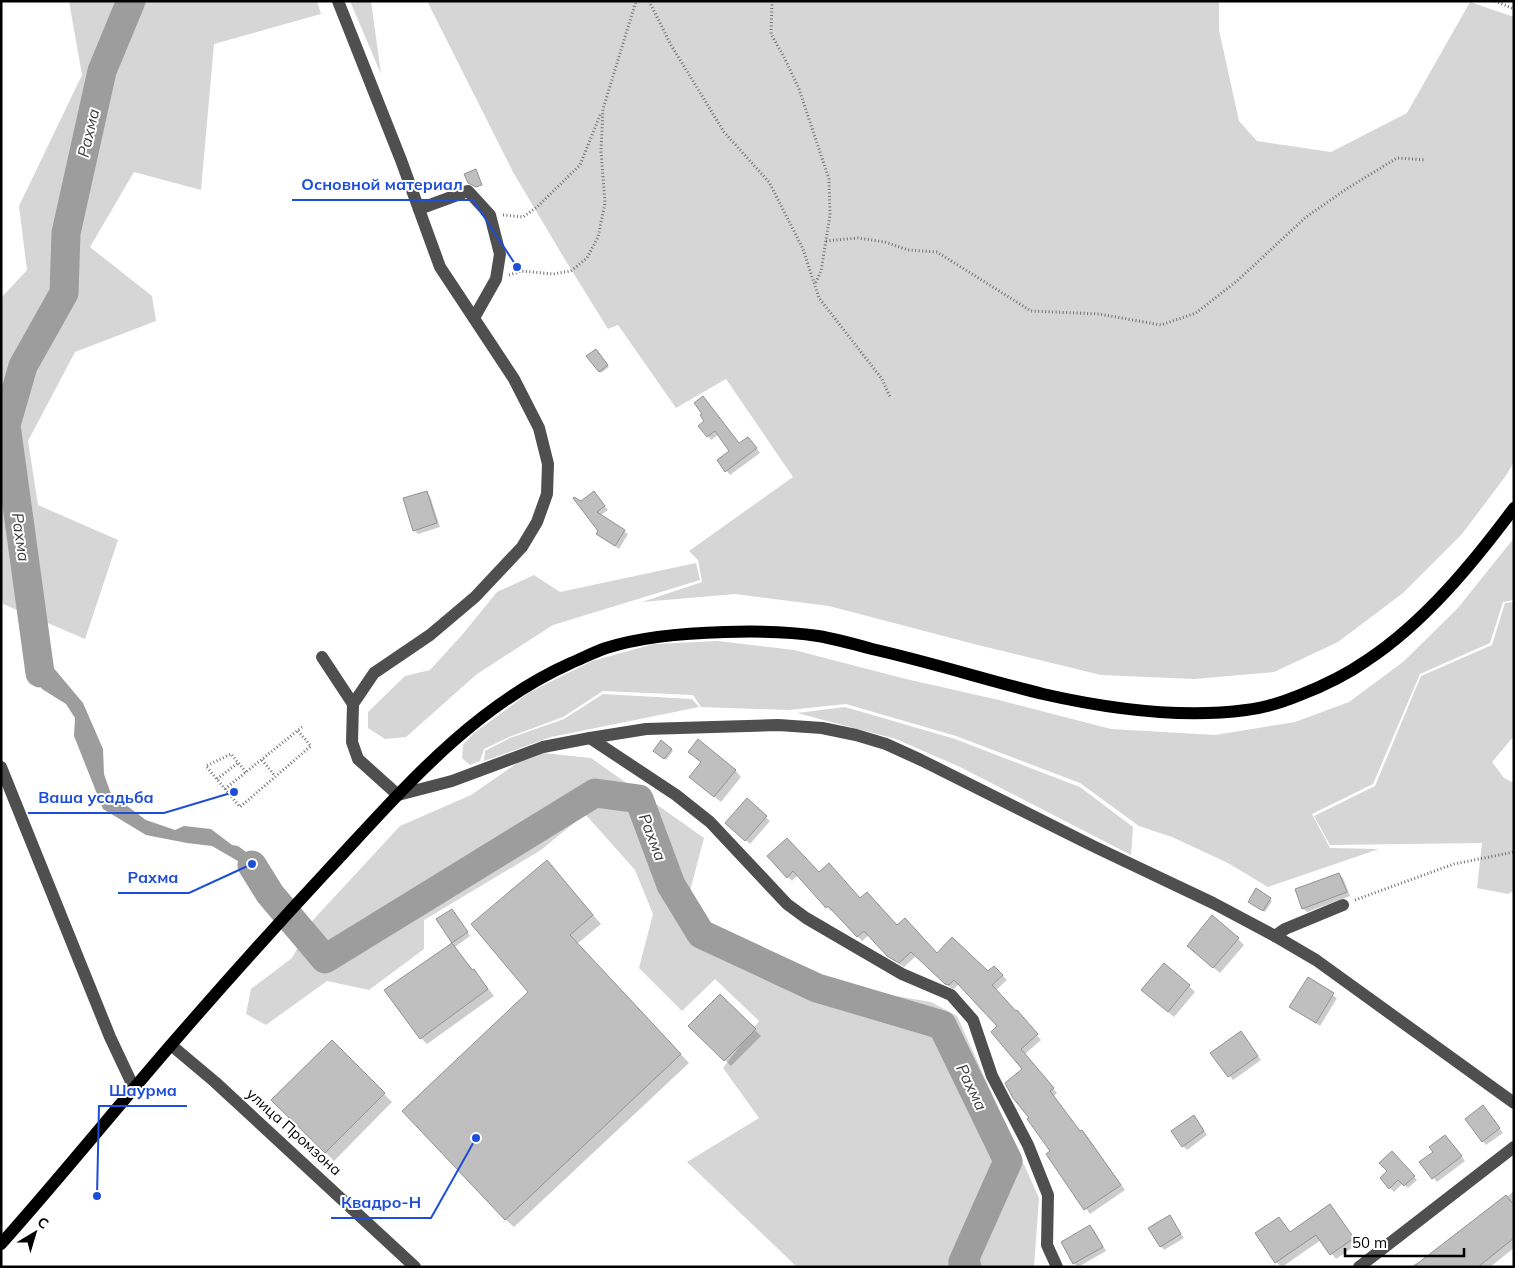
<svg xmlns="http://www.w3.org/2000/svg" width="1515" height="1268" viewBox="0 0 1515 1268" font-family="Mulish,sans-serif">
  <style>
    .green { fill: #d6d6d6 }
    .water { fill: #9d9d9d }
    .shadow { fill: #0003 }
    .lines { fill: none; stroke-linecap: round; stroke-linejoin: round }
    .river { stroke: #9d9d9d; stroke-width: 29 }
    .building { fill: #bfbfbf; stroke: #939393 }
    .path { stroke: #717171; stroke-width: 3; stroke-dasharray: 1 2.5; stroke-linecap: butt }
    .minor { stroke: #4f4f4f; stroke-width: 12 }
    .major { stroke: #000; stroke-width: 12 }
    .labels { text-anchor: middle; stroke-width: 4; stroke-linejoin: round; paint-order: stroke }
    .street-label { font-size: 15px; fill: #000; stroke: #fff }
    .water-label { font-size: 16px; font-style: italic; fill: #3e3e3e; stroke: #fff }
    .leader { fill: none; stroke: #1d4ed8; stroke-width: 2 }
    .callout-dot { fill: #1d4ed8; stroke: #fff; stroke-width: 2 }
    .callout-label { font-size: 16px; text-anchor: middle; font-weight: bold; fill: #1d4ed8; stroke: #fff; stroke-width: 4; stroke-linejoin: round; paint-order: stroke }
  </style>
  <rect width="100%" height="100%" fill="#fff"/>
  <g class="green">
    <polygon points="69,1 317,1 321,14 214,44 201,190 134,172 90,247 152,296 156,321 75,352 28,441 38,505 118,540 85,639 3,604 1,594 1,298 27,270 19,206 82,75"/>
    <polygon points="350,1 371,1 381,74"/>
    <polygon points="427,1 1219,1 1219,30 1239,121 1257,141 1331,152 1407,113 1470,2 1514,17 1514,462 1505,477 1462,534 1403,593 1338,642 1274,672 1194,679 1101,675 974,644 829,606 735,594 642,602 702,582 698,560 689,551 793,477 726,379 676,408 618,325 608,329 564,258 513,172"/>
    <polygon points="1514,538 1514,600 1503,602 1490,643 1420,674 1373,784 1312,814 1330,848 1379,849 1268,887 1228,863 1172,837 1139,826 1080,783 956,736 846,704 789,710 701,707 693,695 603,691 563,717 509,737 484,749 480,761 470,765 462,758 463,745 474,733 530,692 592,661 654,644 718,641 794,650 906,679 999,700 1111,729 1215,735 1295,722 1349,702 1403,662 1457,609"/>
    <polygon points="696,563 700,580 553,625 477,674 406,737 385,739 368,728 368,712 405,676 430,670 462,635 497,592 534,575 560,592"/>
    <polygon points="1514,602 1514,736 1492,762 1504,778 1514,783 1514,890 1508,894 1477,888 1482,843 1330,845 1314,816 1375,786 1421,676 1492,645 1505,603"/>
    <polygon points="603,694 692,699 699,707 551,737 484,761 485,751 510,738 564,719"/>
    <polygon points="845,707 955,739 1080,787 1133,827 1131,855 960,767 896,739 797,713"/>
    <polygon points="533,752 591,758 704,838 682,921 780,956 820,983 931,1002 957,1016 1039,1198 1034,1267 797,1267 687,1162 759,1118 723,1068 759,1021 715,979 682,1011 639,968 653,914 635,870 585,814 541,850 424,920 424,949 369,990 327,981 266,1025 246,1014 251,989 292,958 313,920 400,826 471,795"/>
  </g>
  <polygon class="water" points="41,632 52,666 83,703 103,749 104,774 111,794 146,820 175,830 184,826 211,829 232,845 238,846 261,863 270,884 278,892 268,903 243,864 212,846 187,843 146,835 103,809 74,736 75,718 66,704 42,689 32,673 25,638"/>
  <g class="shadow">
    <polygon points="597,352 609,367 601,373 588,356"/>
    <polygon points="706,421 740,445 752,442 760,453 730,475 719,461 731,451 719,434 711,440 708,436"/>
    <polygon points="427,492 430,496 440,527 418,534 414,530"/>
    <polygon points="597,496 608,510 601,515 628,534 619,549 602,537 600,531 581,502"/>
    <polygon points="661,742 673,751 666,760 654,751"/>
    <polygon points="735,770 741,777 721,802 697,783"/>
    <polygon points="747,800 770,821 750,844 726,823"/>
    <polygon points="768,856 819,874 860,900 938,955 988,973 994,967 1007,980 996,990 1016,1012 1021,1016 1041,1040 1025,1054 1057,1093 1054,1096 1081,1132 1082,1131 1087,1136 1125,1190 1090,1214 1047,1155 1052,1152 1031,1118 1024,1069 999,1026 959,984 954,989 951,988 917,955 904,967 893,960 869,935 862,941 833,910 831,911 827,907 798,875 792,881"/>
    <polygon points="555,870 601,924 577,944 689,1063 514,1227 505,1219 530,993"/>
    <polygon points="1339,874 1343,878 1350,896 1307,912 1303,908"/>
    <polygon points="1256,890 1272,901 1265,912 1251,903"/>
    <polygon points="455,914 470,936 455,947 494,996 427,1044 421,1038 386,990 454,943 438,920"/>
    <polygon points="1238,939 1244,945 1220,973 1194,951"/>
    <polygon points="1308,979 1337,998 1320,1026 1291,1007"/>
    <polygon points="1189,986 1195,992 1174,1017 1149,996"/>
    <polygon points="720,996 761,1036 731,1066 690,1026"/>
    <polygon points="1244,1037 1261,1060 1233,1080 1212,1054"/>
    <polygon points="332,1041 392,1102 334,1161 273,1100"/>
    <polygon points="1487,1111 1503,1133 1486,1145 1483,1141"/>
    <polygon points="1197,1120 1207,1135 1187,1150 1183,1146"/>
    <polygon points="1449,1140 1465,1161 1437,1182 1421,1162"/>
    <polygon points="1392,1153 1417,1180 1408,1188 1403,1183 1394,1192 1381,1178 1389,1171"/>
    <polygon points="1514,1191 1514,1248 1490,1267 1411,1267 1416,1263 1418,1265"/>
    <polygon points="1335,1211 1358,1244 1336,1259 1321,1240 1282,1267 1276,1262 1279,1218 1291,1233"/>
    <polygon points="1169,1217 1184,1238 1164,1250 1161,1246"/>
    <polygon points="1090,1227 1094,1230 1106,1251 1078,1267 1074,1263"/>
  </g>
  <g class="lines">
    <g class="river">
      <polyline points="40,673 6,425 23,366 64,293 66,233 102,71 131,1"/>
      <polyline points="252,865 270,894 325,959 595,793 639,799 671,885 701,934 817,988 942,1025 1008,1161 963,1262 967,1267"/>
    </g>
  </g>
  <g class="building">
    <polygon points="476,169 482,185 476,187 468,183 464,174"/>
    <polygon points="596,349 608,365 599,372 586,356"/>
    <polygon points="703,396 739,443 748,437 757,448 725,472 717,460 729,451 715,431 707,437 698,426 704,421 700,415 702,414 694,403"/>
    <polygon points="427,491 437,523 413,531 403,498"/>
    <polygon points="594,491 605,506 597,512 625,530 615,546 596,534 598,531 573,498 574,497 581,501"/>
    <polygon points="698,739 736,770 714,797 689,777 701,762 688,752"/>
    <polygon points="661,740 672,749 664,759 653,751"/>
    <polygon points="747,798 767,816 745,841 725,823"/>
    <polygon points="787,838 819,872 829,863 860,898 867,892 897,925 905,918 937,953 952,937 988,971 994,966 1003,975 992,985 1016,1011 1017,1010 1038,1034 1021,1049 1054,1088 1050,1091 1080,1131 1082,1130 1121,1185 1084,1210 1046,1154 1050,1151 1027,1119 1029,1118 1013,1098 1005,1083 1022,1069 991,1032 997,1026 954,980 949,985 945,984 911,952 899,963 887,956 864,931 857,937 828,906 826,908 793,871 787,878 767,856"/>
    <polygon points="547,860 593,915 570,935 681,1054 505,1220 402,1111 528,992 471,924"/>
    <polygon points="1339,873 1347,892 1302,909 1295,889"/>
    <polygon points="1256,888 1271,898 1263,911 1248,902"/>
    <polygon points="452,909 468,932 452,943 436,919"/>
    <polygon points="1212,915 1239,938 1213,968 1187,946"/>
    <polygon points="452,943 472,970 474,969 488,989 420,1039 384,990"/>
    <polygon points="1164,963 1190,985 1168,1012 1141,990"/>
    <polygon points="1308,977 1334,993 1316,1023 1289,1007"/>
    <polygon points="720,994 756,1029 724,1061 688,1026"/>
    <polygon points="1241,1031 1258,1056 1228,1077 1210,1053"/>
    <polygon points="332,1040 385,1093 325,1153 271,1100"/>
    <polygon points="1483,1105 1500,1128 1482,1142 1465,1119"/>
    <polygon points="1194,1115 1204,1131 1182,1147 1171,1131"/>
    <polygon points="1445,1135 1462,1156 1432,1179 1419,1162 1433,1152 1429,1147"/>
    <polygon points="1392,1151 1415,1176 1404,1186 1398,1180 1389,1189 1380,1178 1387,1171 1379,1163"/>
    <polygon points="1506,1195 1514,1205 1514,1238 1478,1267 1413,1267"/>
    <polygon points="1330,1204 1354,1238 1330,1255 1316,1235 1275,1263 1255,1233 1279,1217 1290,1232"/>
    <polygon points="1170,1215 1181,1234 1160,1247 1148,1228"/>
    <polygon points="1090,1225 1103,1247 1073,1264 1061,1242"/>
  </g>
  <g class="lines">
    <g class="path">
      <polyline points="649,1 671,45 724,132 769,182 803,249 819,298 882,379 890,397"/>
      <polyline points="772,1 771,34 784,57 799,89 829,179 830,215 821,271 815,284"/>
      <polyline points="1495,1 1514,9"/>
      <polyline points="503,215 523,217 537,207 580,165 601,113"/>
      <polyline points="826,241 858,238 885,242 908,250 937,252 1031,311 1099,314 1161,325 1196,313 1237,281 1306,217 1348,188 1397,158 1426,160"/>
      <polyline points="509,275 522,271 553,274 571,271 587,258 598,237 605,203 601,151 603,109 636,1"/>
      <polyline points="262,760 275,776"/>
      <polyline points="246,772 231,754 206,766 240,807 311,746 298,731"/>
      <polyline points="217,779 238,763"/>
      <polyline points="225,789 302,727"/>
      <polyline points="1355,900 1454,864 1514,852"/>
    </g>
    <g class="minor">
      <polyline points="338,1 401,160 440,267 514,379 539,428 548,464 547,494 537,522 522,547 475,597 430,635 374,673 353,704 352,742 358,759 398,795 452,781 543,747 590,738 646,729 778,725 822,728 856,735 886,744 921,760 1095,847 1213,903 1275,936 1316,960 1514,1103"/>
      <polyline points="419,209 468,191 490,215 500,254 496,279 474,318"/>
      <polyline points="322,657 353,704"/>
      <polyline points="590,738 676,795 710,822 787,904 806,918 902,974 951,995 973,1020 992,1076 1028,1145 1048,1195 1047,1245 1057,1267"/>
      <polyline points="1,767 110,1037 134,1088"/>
      <polyline points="1275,936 1285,929 1343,905"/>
      <polyline points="171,1045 215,1082 415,1267"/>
      <polyline points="1359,1267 1514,1147"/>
    </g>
    <path class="major" d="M1,1244C59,1179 113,1112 170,1046C221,987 273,929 326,872C400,793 470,708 571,663C583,658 594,652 606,648C644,636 685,633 725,632C756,631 787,631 818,636C836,639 854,644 872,649C930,662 986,680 1043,694C1109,709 1179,719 1246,710C1265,708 1283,702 1300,695C1323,686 1346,675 1366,661C1424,623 1473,563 1514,508"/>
  </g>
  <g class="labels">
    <g class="street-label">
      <text transform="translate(294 1132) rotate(42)" y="5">улица Промзона</text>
    </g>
    <g class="water-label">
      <text transform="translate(88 133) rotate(-77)" y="6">Рахма</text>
      <text transform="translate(21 537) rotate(82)" y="6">Рахма</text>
      <text transform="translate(653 837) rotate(69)" y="6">Рахма</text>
      <text transform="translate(972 1087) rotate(64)" y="6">Рахма</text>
    </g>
  </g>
  <path class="leader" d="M517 267L473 200H292M234 792L164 813H28M252 864L189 893H118M97 1196L99 1106H187M476 1138L431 1218H331"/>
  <g class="callout-dot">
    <circle cx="517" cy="267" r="5"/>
    <circle cx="234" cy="792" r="5"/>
    <circle cx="252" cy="864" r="5"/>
    <circle cx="97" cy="1196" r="5"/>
    <circle cx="476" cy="1138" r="5"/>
  </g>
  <g class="callout-label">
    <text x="382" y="190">Основной материал</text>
    <text x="96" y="803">Ваша усадьба</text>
    <text x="153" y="883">Рахма</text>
    <text x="143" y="1096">Шаурма</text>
    <text x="381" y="1208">Квадро-Н</text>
  </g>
  <rect width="1515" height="1268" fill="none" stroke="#000000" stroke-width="5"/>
  <g transform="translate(35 1233) rotate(38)" stroke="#ffffff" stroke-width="4" paint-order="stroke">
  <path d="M0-4L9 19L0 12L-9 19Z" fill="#000000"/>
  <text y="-8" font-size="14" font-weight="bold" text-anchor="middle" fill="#000000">С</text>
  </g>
  <path d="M1345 1248v8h119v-8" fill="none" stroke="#000000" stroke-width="2.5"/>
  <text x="1352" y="1248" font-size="15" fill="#000000" stroke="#ffffff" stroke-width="4" paint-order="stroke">50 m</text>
</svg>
